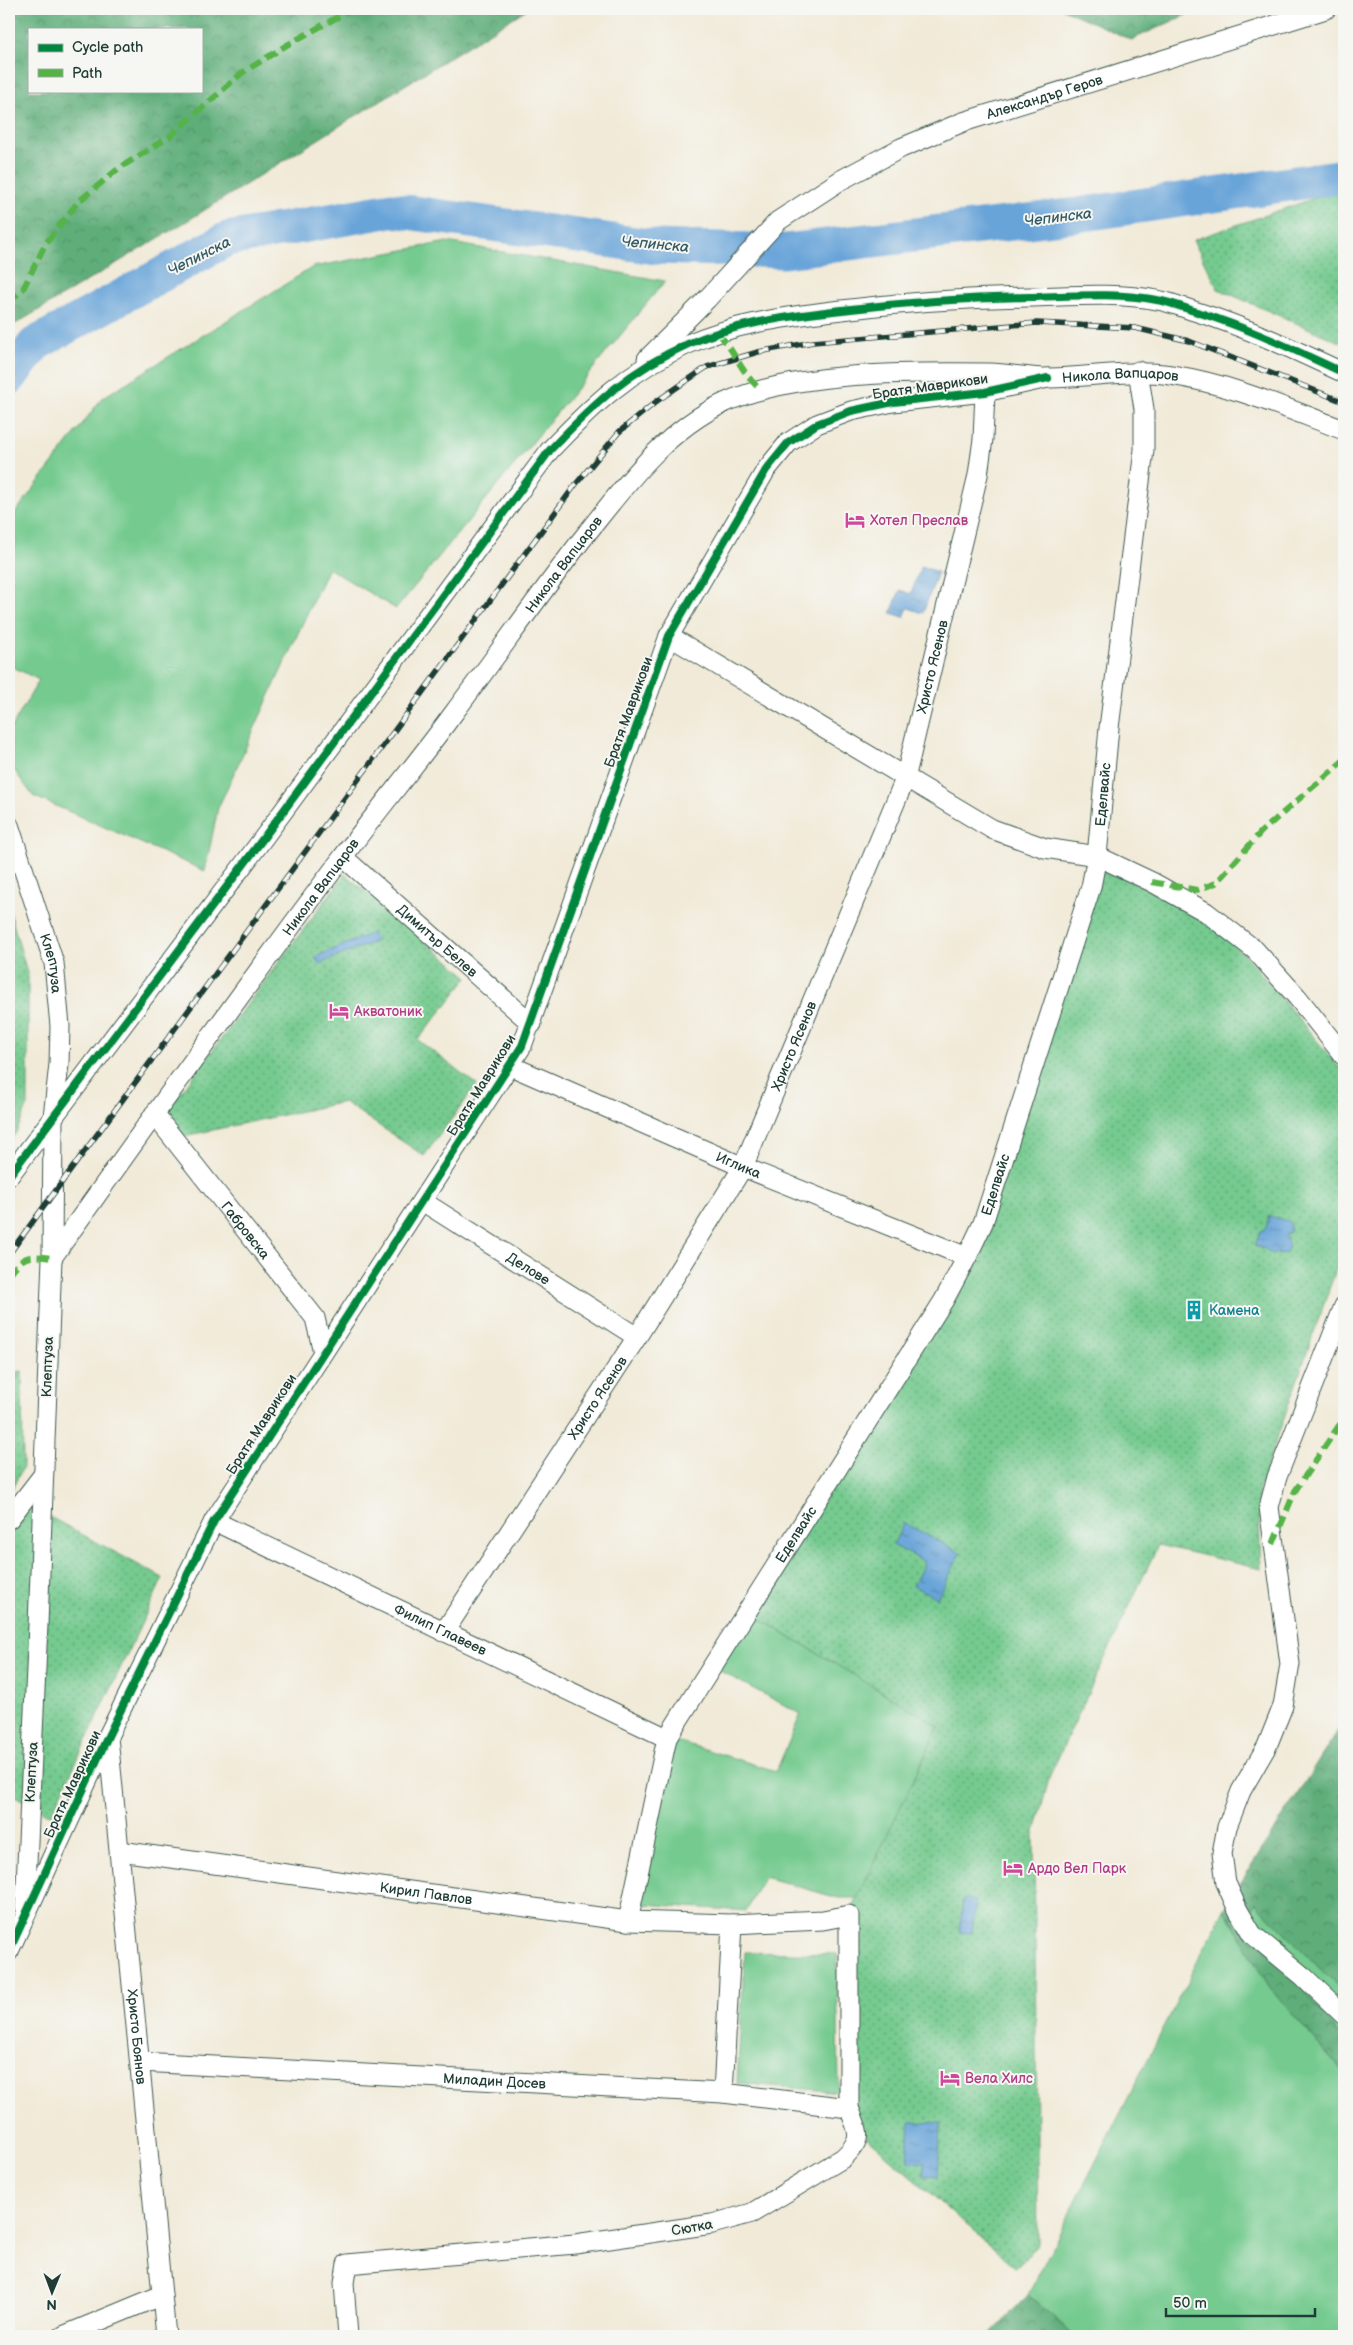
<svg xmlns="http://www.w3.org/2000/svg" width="1353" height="2345" viewBox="0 0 1353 2345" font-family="'Balsamiq Sans',sans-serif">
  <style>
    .grass { fill: #74ca8f; stroke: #4a8462 }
    .forest { fill: url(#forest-crowns); stroke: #3f7657; fill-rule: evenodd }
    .park { fill: url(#park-dots); stroke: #4a8462 }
    .water { fill: url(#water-ripples); stroke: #447086 }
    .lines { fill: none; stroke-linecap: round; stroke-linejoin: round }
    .river { stroke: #69a4d9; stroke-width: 35 }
    .minor-casing { stroke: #3e574d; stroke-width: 21 }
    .minor { stroke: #fff; stroke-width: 19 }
    .rail-casing { stroke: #1f3d34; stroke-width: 5.5 }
    .rail { stroke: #f6f6f2; stroke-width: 4; stroke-dasharray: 11; stroke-linecap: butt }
    .quiet { stroke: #55b346; stroke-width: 6; stroke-dasharray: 12 6; stroke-linecap: butt }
    .cycleway-casing { stroke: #f6f6f2; stroke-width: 11 }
    .cycleway { stroke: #00873e; stroke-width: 8 }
    .labels { text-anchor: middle; stroke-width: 4; stroke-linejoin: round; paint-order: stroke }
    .street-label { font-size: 14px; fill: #1f3d34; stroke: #f6f6f2 }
    .hotel-label { font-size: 14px; fill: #b23c85; stroke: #f6f6f2; text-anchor: start }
    .culture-label { font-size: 14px; fill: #0d838f; stroke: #f6f6f2; text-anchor: start }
    .water-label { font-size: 15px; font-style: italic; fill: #355c66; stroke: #f6f6f2 }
  </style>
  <defs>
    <pattern id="forest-crowns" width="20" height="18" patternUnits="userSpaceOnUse" patternTransform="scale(1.25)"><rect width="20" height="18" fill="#5fae7a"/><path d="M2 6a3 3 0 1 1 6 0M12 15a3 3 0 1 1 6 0" fill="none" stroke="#4e8f65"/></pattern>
    <pattern id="park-dots" width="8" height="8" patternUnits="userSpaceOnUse" patternTransform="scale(1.25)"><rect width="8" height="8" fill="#74ca8f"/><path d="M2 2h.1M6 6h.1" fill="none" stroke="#5fa576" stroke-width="1.8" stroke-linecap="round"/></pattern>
    <pattern id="water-ripples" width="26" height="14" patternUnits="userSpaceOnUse" patternTransform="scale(1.25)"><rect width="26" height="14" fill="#69a4d9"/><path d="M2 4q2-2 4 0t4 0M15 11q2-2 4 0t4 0" fill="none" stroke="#5687b1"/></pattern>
  </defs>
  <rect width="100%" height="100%" fill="#f6f6f2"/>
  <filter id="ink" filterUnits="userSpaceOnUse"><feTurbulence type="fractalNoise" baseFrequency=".02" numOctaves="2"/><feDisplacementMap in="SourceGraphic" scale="10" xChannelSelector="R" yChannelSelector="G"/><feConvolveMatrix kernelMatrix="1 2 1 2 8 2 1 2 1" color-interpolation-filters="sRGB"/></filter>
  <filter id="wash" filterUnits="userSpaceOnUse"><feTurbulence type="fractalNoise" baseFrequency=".0096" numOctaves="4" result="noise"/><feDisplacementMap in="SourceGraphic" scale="20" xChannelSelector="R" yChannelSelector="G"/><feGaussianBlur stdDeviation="1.12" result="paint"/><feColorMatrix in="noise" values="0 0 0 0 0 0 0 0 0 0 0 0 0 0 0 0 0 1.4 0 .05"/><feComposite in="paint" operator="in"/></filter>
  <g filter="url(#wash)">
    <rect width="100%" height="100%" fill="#f1ead8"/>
    <g class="grass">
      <polygon points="447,242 665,281 396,609 328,568 218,808 205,871 33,796 9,763 9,732 39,680 9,665 9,521 102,398 313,267"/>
      <polygon points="752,1614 939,1726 858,1898 838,1898 764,1877 746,1911 643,1904 636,1891 674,1740 776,1771 801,1714 718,1670"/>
      <polygon points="1256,1903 1344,1993 1344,2041 1246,1916"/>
      <polygon points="1224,1909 1269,1986 1344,2074 1344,2336 1075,2336 1028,2295"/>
      <polygon points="745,1952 837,1954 839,2092 737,2083"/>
    </g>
    <g class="forest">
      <path d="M9,9H527L197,215L9,328ZM29,29H201V91H29Z"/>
      <polygon points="1063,9 1199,9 1131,40"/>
      <polygon points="1344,1721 1344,1993 1256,1903 1246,1916 1344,2041 1344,2074 1269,1986 1224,1909"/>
      <polygon points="1028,2295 1075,2336 988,2336"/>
    </g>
    <g class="park">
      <polygon points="1344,188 1344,344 1218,289 1193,240"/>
      <polygon points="1102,866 1203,917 1247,957 1344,1073 1344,1247 1258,1492 1261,1569 1158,1545 1050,1775 1034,1836 1038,2244 1016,2268 868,2139 849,2108 849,1915 939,1726 752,1614 939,1319"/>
      <polygon points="345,874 468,977 418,1040 477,1085 424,1156 344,1102 180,1137 167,1111"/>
      <polygon points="9,908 28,976 28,1105 16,1133 9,1142"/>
      <polygon points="22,1371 23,1467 9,1495 163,1578 51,1815 9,1793 9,1373"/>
    </g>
    <g class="water">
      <polygon points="921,566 938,572 923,613 908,608 904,617 891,613 900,590 911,594"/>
      <polygon points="372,933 377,941 319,964 315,957"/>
      <polygon points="1269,1216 1288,1221 1291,1225 1290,1232 1285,1235 1289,1246 1286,1253 1272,1254 1266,1249 1255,1246 1260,1232 1266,1228"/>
      <polygon points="904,1523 961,1553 937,1598 913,1586 925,1562 893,1545"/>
      <polygon points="963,1899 976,1901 972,1933 959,1932"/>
      <polygon points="910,2122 941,2123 938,2176 924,2175 925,2163 908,2162"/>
    </g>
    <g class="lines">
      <polyline class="river" points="9,378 35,344 227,239 392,210 656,247 785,251 1077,215 1344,176"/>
    </g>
  </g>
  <g filter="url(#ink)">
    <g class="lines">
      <defs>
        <g id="minor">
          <path id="s1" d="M647,359L707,299L778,221L841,180L901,148L963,122L1326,9"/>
          <polyline points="669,636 992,829 1045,848 1097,856 1152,882 1206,912 1255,950 1298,998 1344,1056"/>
          <path id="s2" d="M9,825L54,963L60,1026L59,1064L53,1117L52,1258L38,1625L25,1907"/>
          <path id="s3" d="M343,857L532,1024"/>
          <path id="s4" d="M511,1066L743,1167L967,1257"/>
          <path id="s5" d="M154,1114L315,1318L323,1352"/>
          <path d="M9,1176L256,848L550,450C594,404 628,371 688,344C733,324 784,317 833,311C898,303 963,298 1029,297C1071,296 1116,292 1157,300C1169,302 1182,307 1194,311C1246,327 1295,350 1344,373"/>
          <path id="s6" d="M422,1201L637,1337"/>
          <path id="s7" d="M52,1258C147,1124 243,990 342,858C378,810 417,763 453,714C498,654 541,592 587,533C626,484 666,430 724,403C794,371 913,372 990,373C1010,374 1030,378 1050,378C1091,377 1130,369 1171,375C1231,384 1288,409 1344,430"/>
          <polyline points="1344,1306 1277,1477 1269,1507 1290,1664 1283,1706 1267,1746 1241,1791 1227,1827 1222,1853 1226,1883 1238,1910 1252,1934 1304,1977 1344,2015"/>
          <polyline points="9,1519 43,1475"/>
          <path id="s8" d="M214,1521L667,1738"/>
          <path id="s9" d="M444,1632L637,1337L743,1167L905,779L978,475L983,439L985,392"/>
          <path id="s10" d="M108,1737L166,2336"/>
          <path id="s11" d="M120,1851L628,1921L732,1924L823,1920L849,1915V2108C859,2133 864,2138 843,2158L752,2213L712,2224L575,2244L347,2264L344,2283L348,2336"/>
          <path id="s12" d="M628,1921L667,1738L944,1300L967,1257L983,1223L1091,887L1097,856L1109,728L1144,450V409L1138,371"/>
          <polyline points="9,1951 108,1736 214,1521 522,1046 669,636 766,470 788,443 817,424 851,411 893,402 985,392 1048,378"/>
          <path id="s13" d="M140,2062L723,2093L849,2108"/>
          <polyline points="723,2093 732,1924"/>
          <polyline points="63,2336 162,2295"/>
        </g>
      </defs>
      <use href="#minor" class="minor-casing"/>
      <use href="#minor" class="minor"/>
      <defs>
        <polyline id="rail" points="9,1254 576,484 619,432 657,401 707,367 758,352 813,342 1037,323 1135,328 1189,341 1344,402"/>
      </defs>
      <use href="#rail" class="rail-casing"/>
      <use href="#rail" class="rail"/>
      <g class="quiet">
        <polyline points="9,302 23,289 46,243 78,202 118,169 169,137 242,73 287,45 352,9"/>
        <path d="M718,333C735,351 741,373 761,390"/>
        <polyline points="1152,882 1197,890 1216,883 1261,832 1344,760"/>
        <path d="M9,1275C23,1255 28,1255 52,1258"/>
        <polyline points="1273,1544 1295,1491 1344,1418"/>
      </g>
      <defs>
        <g id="cycleway">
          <path d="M9,1176L256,848L550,450C594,404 628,371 688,344C733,324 784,317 833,311C898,303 963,298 1029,297C1071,296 1116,292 1157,300C1169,302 1182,307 1194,311C1246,327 1295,350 1344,373"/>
          <polyline points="9,1951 108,1736 214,1521 522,1046 669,636 766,470 788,443 817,424 851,411 893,402 985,392 1048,378"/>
        </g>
      </defs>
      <use href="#cycleway" class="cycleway-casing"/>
      <use href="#cycleway" class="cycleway"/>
    </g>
  </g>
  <defs>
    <symbol id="hotel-bare" viewBox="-9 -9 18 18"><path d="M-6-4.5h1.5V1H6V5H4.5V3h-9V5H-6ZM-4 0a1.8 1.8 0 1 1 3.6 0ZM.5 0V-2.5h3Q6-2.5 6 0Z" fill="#d1479c" stroke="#f6f6f2" stroke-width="2.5" paint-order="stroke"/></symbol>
    <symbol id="building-bare" viewBox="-9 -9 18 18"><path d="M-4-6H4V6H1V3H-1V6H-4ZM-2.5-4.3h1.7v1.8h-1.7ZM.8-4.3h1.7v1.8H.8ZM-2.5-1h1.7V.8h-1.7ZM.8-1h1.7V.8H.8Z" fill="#0f9aa8" stroke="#f6f6f2" stroke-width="2.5" paint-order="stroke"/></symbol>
  </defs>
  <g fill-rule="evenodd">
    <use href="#hotel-bare" x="841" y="506" width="28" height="28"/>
    <use href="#hotel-bare" x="325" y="997" width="28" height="28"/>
    <use href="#building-bare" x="1180" y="1296" width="28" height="28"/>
    <use href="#hotel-bare" x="999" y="1854" width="28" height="28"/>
    <use href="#hotel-bare" x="936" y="2064" width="28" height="28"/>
  </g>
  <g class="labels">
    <g class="street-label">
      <text dy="5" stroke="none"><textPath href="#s1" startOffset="486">Александър Геров</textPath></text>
      <text dy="5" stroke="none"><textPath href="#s7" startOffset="1492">Никола Вапцаров</textPath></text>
      <text transform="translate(930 386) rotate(-8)" y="5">Братя Маврикови</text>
      <text dy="5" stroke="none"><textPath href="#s7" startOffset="862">Никола Вапцаров</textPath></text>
      <text dy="5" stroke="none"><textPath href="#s9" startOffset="1089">Христо Ясенов</textPath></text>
      <text transform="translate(628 712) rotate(-70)" y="5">Братя Маврикови</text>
      <text dy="5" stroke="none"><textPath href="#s12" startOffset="1238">Еделвайс</textPath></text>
      <text dy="5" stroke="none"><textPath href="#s7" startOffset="458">Никола Вапцаров</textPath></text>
      <text dy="5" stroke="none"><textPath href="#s3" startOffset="126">Димитър Белев</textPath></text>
      <text dy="5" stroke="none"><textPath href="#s2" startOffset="145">Клептуза</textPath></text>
      <text dy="5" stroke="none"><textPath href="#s9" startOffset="684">Христо Ясенов</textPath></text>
      <text transform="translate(481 1085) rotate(-58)" y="5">Братя Маврикови</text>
      <text dy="5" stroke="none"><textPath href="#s4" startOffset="248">Иглика</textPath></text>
      <text dy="5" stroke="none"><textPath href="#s12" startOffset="832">Еделвайс</textPath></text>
      <text dy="5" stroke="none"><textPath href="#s5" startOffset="148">Габровска</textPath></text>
      <text dy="5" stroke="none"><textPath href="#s6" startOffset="126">Делове</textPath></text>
      <text transform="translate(47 1367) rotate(-88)" y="5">Клептуза</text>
      <text dy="5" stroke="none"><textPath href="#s9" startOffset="280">Христо Ясенов</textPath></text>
      <text transform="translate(261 1424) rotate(-57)" y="5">Братя Маврикови</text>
      <text dy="5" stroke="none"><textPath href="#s12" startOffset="428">Еделвайс</textPath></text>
      <text dy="5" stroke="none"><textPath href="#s8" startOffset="251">Филип Главеев</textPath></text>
      <text transform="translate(31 1772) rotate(-87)" y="5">Клептуза</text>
      <text transform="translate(72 1784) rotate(-65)" y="5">Братя Маврикови</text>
      <text dy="5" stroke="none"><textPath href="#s11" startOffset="309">Кирил Павлов</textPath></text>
      <text dy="5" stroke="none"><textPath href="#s10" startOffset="301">Христо Боянов</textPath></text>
      <text dy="5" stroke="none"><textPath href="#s13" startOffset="355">Миладин Досев</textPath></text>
      <text transform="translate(692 2227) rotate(-10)" y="5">Сютка</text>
    </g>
    <g class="hotel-label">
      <text x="870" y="525">Хотел Преслав</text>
      <text x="354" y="1016">Акватоник</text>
      <text x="1028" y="1873">Ардо Вел Парк</text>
      <text x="965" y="2083">Вела Хилс</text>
    </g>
    <g class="culture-label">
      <text x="1209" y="1315">Камена</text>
    </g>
    <g class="water-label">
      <text transform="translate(1058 217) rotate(-7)" y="5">Чепинска</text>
      <text transform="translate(655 244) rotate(5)" y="5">Чепинска</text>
      <text transform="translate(199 256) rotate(-27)" y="5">Чепинска</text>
    </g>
  </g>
  <rect width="1353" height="2345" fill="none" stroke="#f6f6f2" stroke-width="30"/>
  <rect x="28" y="28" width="175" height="65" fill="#f6f6f2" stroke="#a0aca6"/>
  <rect x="38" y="44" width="25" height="8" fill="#00873e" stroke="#a0aca6"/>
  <text x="72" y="52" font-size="15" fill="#1f3d34">Cycle path</text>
  <rect x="38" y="69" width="25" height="8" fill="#55b346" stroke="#a0aca6"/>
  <text x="72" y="78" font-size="15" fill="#1f3d34">Path</text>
  <g transform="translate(52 2292) rotate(181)" stroke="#f6f6f2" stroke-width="4" paint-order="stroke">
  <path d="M0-4L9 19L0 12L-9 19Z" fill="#1f3d34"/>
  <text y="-8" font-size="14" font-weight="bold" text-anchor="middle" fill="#1f3d34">N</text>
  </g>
  <path d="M1166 2308v8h149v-8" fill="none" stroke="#1f3d34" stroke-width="2.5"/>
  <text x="1173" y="2308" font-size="15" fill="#1f3d34" stroke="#f6f6f2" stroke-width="4" paint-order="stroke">50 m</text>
</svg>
